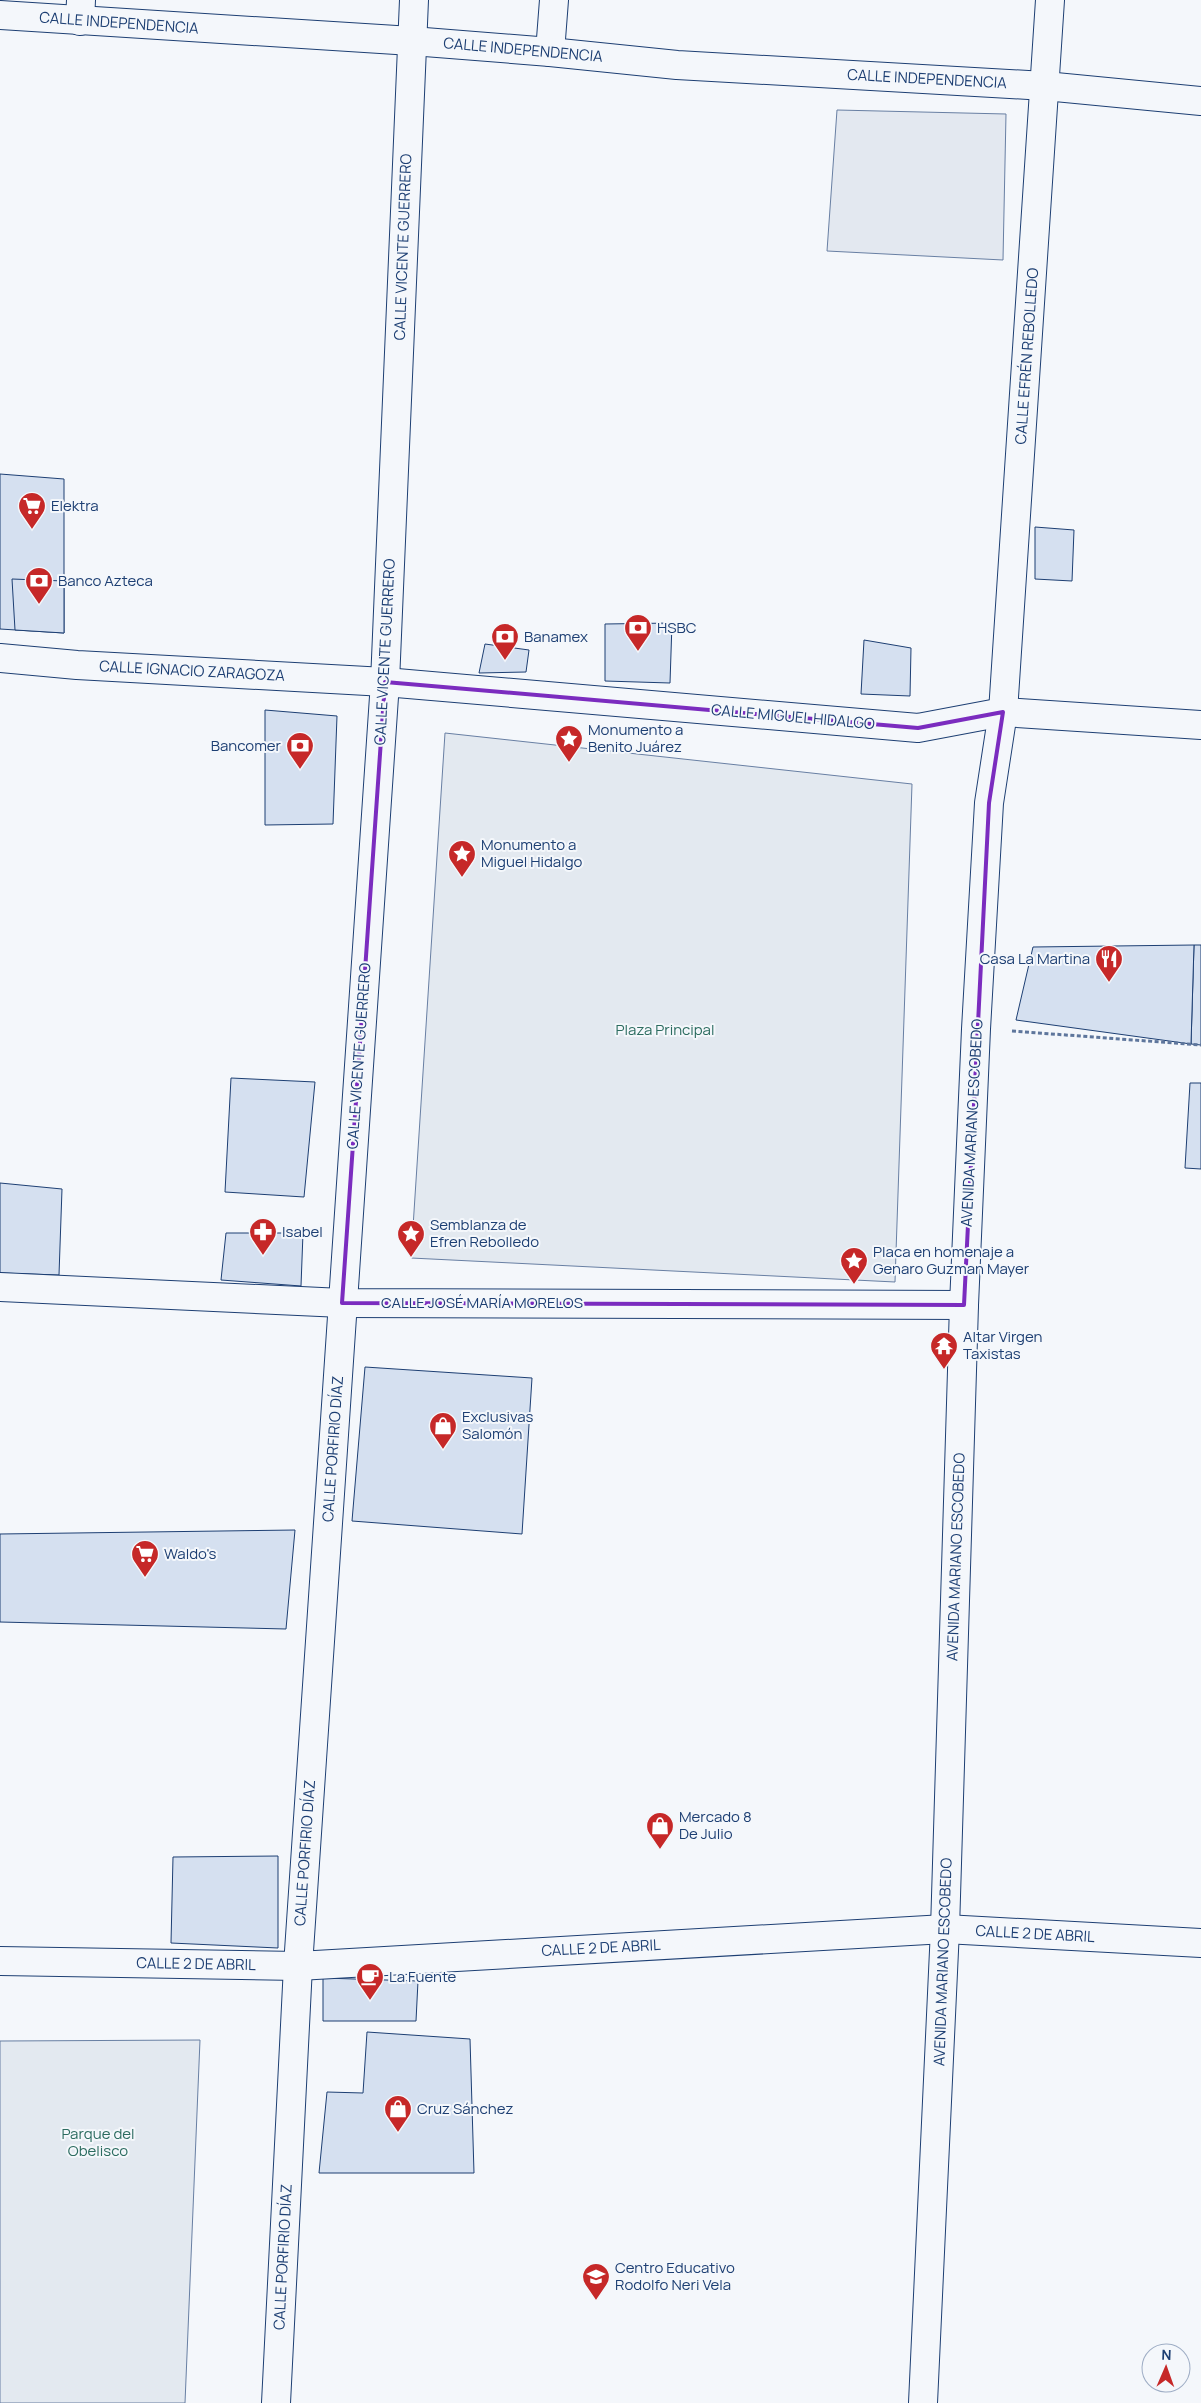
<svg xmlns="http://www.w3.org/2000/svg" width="1201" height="2403" viewBox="0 0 1201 2403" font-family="Manrope,sans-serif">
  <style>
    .green { fill: #e3e9f0; stroke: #687fa3 }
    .parking { fill: #e3e8f0; stroke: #687fa3 }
    .building { fill: #d5e0f0; stroke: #1d3f73 }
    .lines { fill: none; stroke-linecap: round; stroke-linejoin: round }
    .minor-casing { stroke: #1d3f73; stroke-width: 30 }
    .major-casing { stroke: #1d3f73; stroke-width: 30 }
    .path { stroke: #5e769c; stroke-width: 3; stroke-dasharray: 4 2.5; stroke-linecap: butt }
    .minor { stroke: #f4f7fb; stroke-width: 28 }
    .major { stroke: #f4f7fb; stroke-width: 28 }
    .marked { fill: none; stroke: #7b2cbf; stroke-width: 4; stroke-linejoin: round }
    .labels { text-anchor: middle; stroke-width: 4; stroke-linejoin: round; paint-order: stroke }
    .street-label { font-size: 15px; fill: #1d3f73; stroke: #f4f7fb }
    .poi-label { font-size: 15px; fill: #1d3f73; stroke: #f4f7fb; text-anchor: start }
    .park-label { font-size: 15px; fill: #2c6c60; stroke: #f4f7fb }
  </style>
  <rect width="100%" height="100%" fill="#f4f7fb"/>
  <g class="green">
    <polygon points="445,733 912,784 895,1282 411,1258"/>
    <polygon points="200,2040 185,2403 0,2403 0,2041"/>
  </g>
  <polygon class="parking" points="837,110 1006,114 1003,260 827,251"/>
  <g class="building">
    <polygon points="0,474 64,479 64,633 0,629"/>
    <polygon points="1035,527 1074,530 1072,581 1035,579"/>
    <polygon points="12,579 64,581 64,633 15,630"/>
    <polygon points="672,623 670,683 605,681 605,624"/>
    <polygon points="864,640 911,648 910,696 861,694"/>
    <polygon points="485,644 529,650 526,672 479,673"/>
    <polygon points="265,710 337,716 333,824 265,825"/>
    <polygon points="1194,945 1201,945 1201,1045 1191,1044"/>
    <polygon points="1194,945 1191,1044 1016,1020 1033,947"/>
    <polygon points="231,1078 315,1082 304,1197 225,1192"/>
    <polygon points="1190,1083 1201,1083 1201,1169 1185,1168"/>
    <polygon points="0,1183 62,1189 59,1275 0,1273"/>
    <polygon points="226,1233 303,1233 301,1286 221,1280"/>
    <polygon points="365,1367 532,1378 522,1534 352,1521"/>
    <polygon points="295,1530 286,1629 0,1622 0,1534"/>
    <polygon points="278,1856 278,1948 171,1943 173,1857"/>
    <polygon points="323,1978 418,1981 416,2021 323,2021"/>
    <polygon points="367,2032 470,2039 474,2173 319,2173 327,2092 363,2093"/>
  </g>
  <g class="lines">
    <defs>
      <g id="minor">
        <polyline points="80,21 81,0"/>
        <polyline points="550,52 554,0"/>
        <polyline points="0,1287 342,1303 964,1305"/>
        <polyline points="0,1961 298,1966 945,1929 1201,1943"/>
        <polyline points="276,2403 298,1966 385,682"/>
        <polyline points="923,2403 945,1929 964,1305 976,1029 989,803 1003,712"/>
      </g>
      <g id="major">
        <polyline points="0,15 412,41 550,52 677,65 1045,86 1201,101"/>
        <polyline points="0,658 77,665 385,682 918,728 1003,712 1201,725"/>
        <polyline points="385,682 414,0"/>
        <polyline points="1003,712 1050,0"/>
      </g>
    </defs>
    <use href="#minor" class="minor-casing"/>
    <use href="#major" class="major-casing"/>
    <polyline class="path" points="1012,1031 1201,1045"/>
    <use href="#minor" class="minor"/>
    <use href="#major" class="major"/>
  </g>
  <path class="marked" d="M385,682L918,728L1003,712L989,803L964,1305L342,1303Z"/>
  <defs>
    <symbol id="supermarket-pin" viewBox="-11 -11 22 30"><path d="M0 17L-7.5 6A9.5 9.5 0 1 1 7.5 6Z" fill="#c62828" stroke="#f4f7fb"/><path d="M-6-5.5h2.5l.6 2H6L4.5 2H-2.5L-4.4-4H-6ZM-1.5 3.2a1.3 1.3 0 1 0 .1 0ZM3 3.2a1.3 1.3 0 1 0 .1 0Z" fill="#fff"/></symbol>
    <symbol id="bank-pin" viewBox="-11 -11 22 30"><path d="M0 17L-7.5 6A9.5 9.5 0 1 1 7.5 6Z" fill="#c62828" stroke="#f4f7fb"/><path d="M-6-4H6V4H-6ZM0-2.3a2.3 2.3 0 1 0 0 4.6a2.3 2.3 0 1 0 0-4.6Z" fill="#fff"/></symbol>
    <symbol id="sight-pin" viewBox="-11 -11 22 30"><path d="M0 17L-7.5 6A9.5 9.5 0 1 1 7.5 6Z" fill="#c62828" stroke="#f4f7fb"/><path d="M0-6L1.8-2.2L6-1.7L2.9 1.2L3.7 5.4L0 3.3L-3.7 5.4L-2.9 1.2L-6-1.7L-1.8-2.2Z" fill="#fff"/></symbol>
    <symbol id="restaurant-pin" viewBox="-11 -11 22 30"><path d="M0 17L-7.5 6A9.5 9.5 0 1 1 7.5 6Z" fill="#c62828" stroke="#f4f7fb"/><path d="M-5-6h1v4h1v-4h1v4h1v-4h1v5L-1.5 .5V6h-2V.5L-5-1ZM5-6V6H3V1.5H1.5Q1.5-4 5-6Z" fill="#fff"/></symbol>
    <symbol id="pharmacy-pin" viewBox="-11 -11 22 30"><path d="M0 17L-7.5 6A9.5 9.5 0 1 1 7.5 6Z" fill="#c62828" stroke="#f4f7fb"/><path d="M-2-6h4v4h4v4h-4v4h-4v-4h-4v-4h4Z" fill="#fff"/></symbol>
    <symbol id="temple-pin" viewBox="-11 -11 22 30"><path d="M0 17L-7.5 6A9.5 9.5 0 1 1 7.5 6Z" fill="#c62828" stroke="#f4f7fb"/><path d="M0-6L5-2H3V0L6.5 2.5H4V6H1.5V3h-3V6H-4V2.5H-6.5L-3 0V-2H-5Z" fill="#fff"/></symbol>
    <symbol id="shop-pin" viewBox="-11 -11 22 30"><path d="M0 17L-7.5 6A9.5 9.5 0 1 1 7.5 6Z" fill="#c62828" stroke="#f4f7fb"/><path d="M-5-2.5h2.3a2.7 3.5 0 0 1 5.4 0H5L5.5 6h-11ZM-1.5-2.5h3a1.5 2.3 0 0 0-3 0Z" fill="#fff"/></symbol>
    <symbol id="cafe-pin" viewBox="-11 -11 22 30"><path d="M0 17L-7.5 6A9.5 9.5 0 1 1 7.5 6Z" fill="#c62828" stroke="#f4f7fb"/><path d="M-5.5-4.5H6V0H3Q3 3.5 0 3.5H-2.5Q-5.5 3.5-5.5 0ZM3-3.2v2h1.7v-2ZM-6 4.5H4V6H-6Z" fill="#fff"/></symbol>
    <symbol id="school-pin" viewBox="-11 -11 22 30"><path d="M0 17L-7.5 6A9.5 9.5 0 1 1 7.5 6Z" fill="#c62828" stroke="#f4f7fb"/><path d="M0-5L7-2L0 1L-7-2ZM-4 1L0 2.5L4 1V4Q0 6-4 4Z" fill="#fff"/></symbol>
  </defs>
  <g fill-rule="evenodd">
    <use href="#supermarket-pin" x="16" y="490" width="32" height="43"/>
    <use href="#bank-pin" x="23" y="565" width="32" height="43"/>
    <use href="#bank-pin" x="622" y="612" width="32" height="43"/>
    <use href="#bank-pin" x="489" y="621" width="32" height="43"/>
    <use href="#sight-pin" x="553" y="723" width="32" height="43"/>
    <use href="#bank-pin" x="284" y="730" width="32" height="43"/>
    <use href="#sight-pin" x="446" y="838" width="32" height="43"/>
    <use href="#restaurant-pin" x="1093" y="943" width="32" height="43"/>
    <use href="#pharmacy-pin" x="247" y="1216" width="32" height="43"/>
    <use href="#sight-pin" x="395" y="1218" width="32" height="43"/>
    <use href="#sight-pin" x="838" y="1245" width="32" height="43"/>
    <use href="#temple-pin" x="928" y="1330" width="32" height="43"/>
    <use href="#shop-pin" x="427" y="1410" width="32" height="43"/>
    <use href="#supermarket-pin" x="129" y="1538" width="32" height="43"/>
    <use href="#shop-pin" x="644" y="1810" width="32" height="43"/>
    <use href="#cafe-pin" x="354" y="1961" width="32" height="43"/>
    <use href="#shop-pin" x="382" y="2093" width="32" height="43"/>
    <use href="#school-pin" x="580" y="2261" width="32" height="43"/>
  </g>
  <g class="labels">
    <g class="street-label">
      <text transform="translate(119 23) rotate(4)" y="5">CALLE INDEPENDENCIA</text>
      <text transform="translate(523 50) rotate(5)" y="5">CALLE INDEPENDENCIA</text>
      <text transform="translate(927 79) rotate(3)" y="5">CALLE INDEPENDENCIA</text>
      <text transform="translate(403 247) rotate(-88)" y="5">CALLE VICENTE GUERRERO</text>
      <text transform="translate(1027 356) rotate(-86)" y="5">CALLE EFRÉN REBOLLEDO</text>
      <text transform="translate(385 652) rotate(-87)" y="5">CALLE VICENTE GUERRERO</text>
      <text transform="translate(192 671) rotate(3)" y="5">CALLE IGNACIO ZARAGOZA</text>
      <text transform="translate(793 717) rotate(5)" y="5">CALLE MIGUEL HIDALGO</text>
      <text transform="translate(359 1056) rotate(-86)" y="5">CALLE VICENTE GUERRERO</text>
      <text transform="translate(972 1123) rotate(-87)" y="5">AVENIDA MARIANO ESCOBEDO</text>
      <text x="482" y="1308">CALLE JOSÉ MARÍA MORELOS</text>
      <text transform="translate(333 1449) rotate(-86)" y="5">CALLE PORFIRIO DÍAZ</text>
      <text transform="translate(956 1557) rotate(-88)" y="5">AVENIDA MARIANO ESCOBEDO</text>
      <text transform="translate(305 1853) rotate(-86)" y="5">CALLE PORFIRIO DÍAZ</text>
      <text transform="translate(1035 1934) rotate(3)" y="5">CALLE 2 DE ABRIL</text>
      <text transform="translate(601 1948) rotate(-3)" y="5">CALLE 2 DE ABRIL</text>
      <text transform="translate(943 1962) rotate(-88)" y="5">AVENIDA MARIANO ESCOBEDO</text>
      <text transform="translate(196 1964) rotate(1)" y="5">CALLE 2 DE ABRIL</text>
      <text transform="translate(283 2257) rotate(-87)" y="5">CALLE PORFIRIO DÍAZ</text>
    </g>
    <g class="poi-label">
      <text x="51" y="511">Elektra</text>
      <text x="58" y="586">Banco Azteca</text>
      <text x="657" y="633">HSBC</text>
      <text x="524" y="642">Banamex</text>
      <text x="588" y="735">Monumento a<tspan x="588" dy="17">Benito Juárez</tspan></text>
      <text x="281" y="751" text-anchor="end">Bancomer</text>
      <text x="481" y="850">Monumento a<tspan x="481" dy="17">Miguel Hidalgo</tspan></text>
      <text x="1090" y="964" text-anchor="end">Casa La Martina</text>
      <text x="430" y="1230">Semblanza de<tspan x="430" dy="17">Efren Rebolledo</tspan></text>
      <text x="282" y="1237">Isabel</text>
      <text x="873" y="1257">Placa en homenaje a<tspan x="873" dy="17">Genaro Guzman Mayer</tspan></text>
      <text x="963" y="1342">Altar Virgen<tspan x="963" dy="17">Taxistas</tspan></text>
      <text x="462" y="1422">Exclusivas<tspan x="462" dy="17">Salomón</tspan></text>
      <text x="164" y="1559">Waldo's</text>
      <text x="679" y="1822">Mercado 8<tspan x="679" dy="17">De Julio</tspan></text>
      <text x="389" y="1982">La Fuente</text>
      <text x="417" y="2114">Cruz Sánchez</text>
      <text x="615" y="2273">Centro Educativo<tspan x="615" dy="17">Rodolfo Neri Vela</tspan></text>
    </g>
    <g class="park-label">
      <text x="665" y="1035">Plaza Principal</text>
      <text x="98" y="2139">Parque del<tspan x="98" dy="17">Obelisco</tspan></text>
    </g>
  </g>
  <g transform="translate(1166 2368) rotate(2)"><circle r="24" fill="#f4f7fb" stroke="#9eadc5"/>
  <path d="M0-4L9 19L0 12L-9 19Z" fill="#c62828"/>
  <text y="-8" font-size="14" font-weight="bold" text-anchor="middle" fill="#1d3f73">N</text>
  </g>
</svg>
